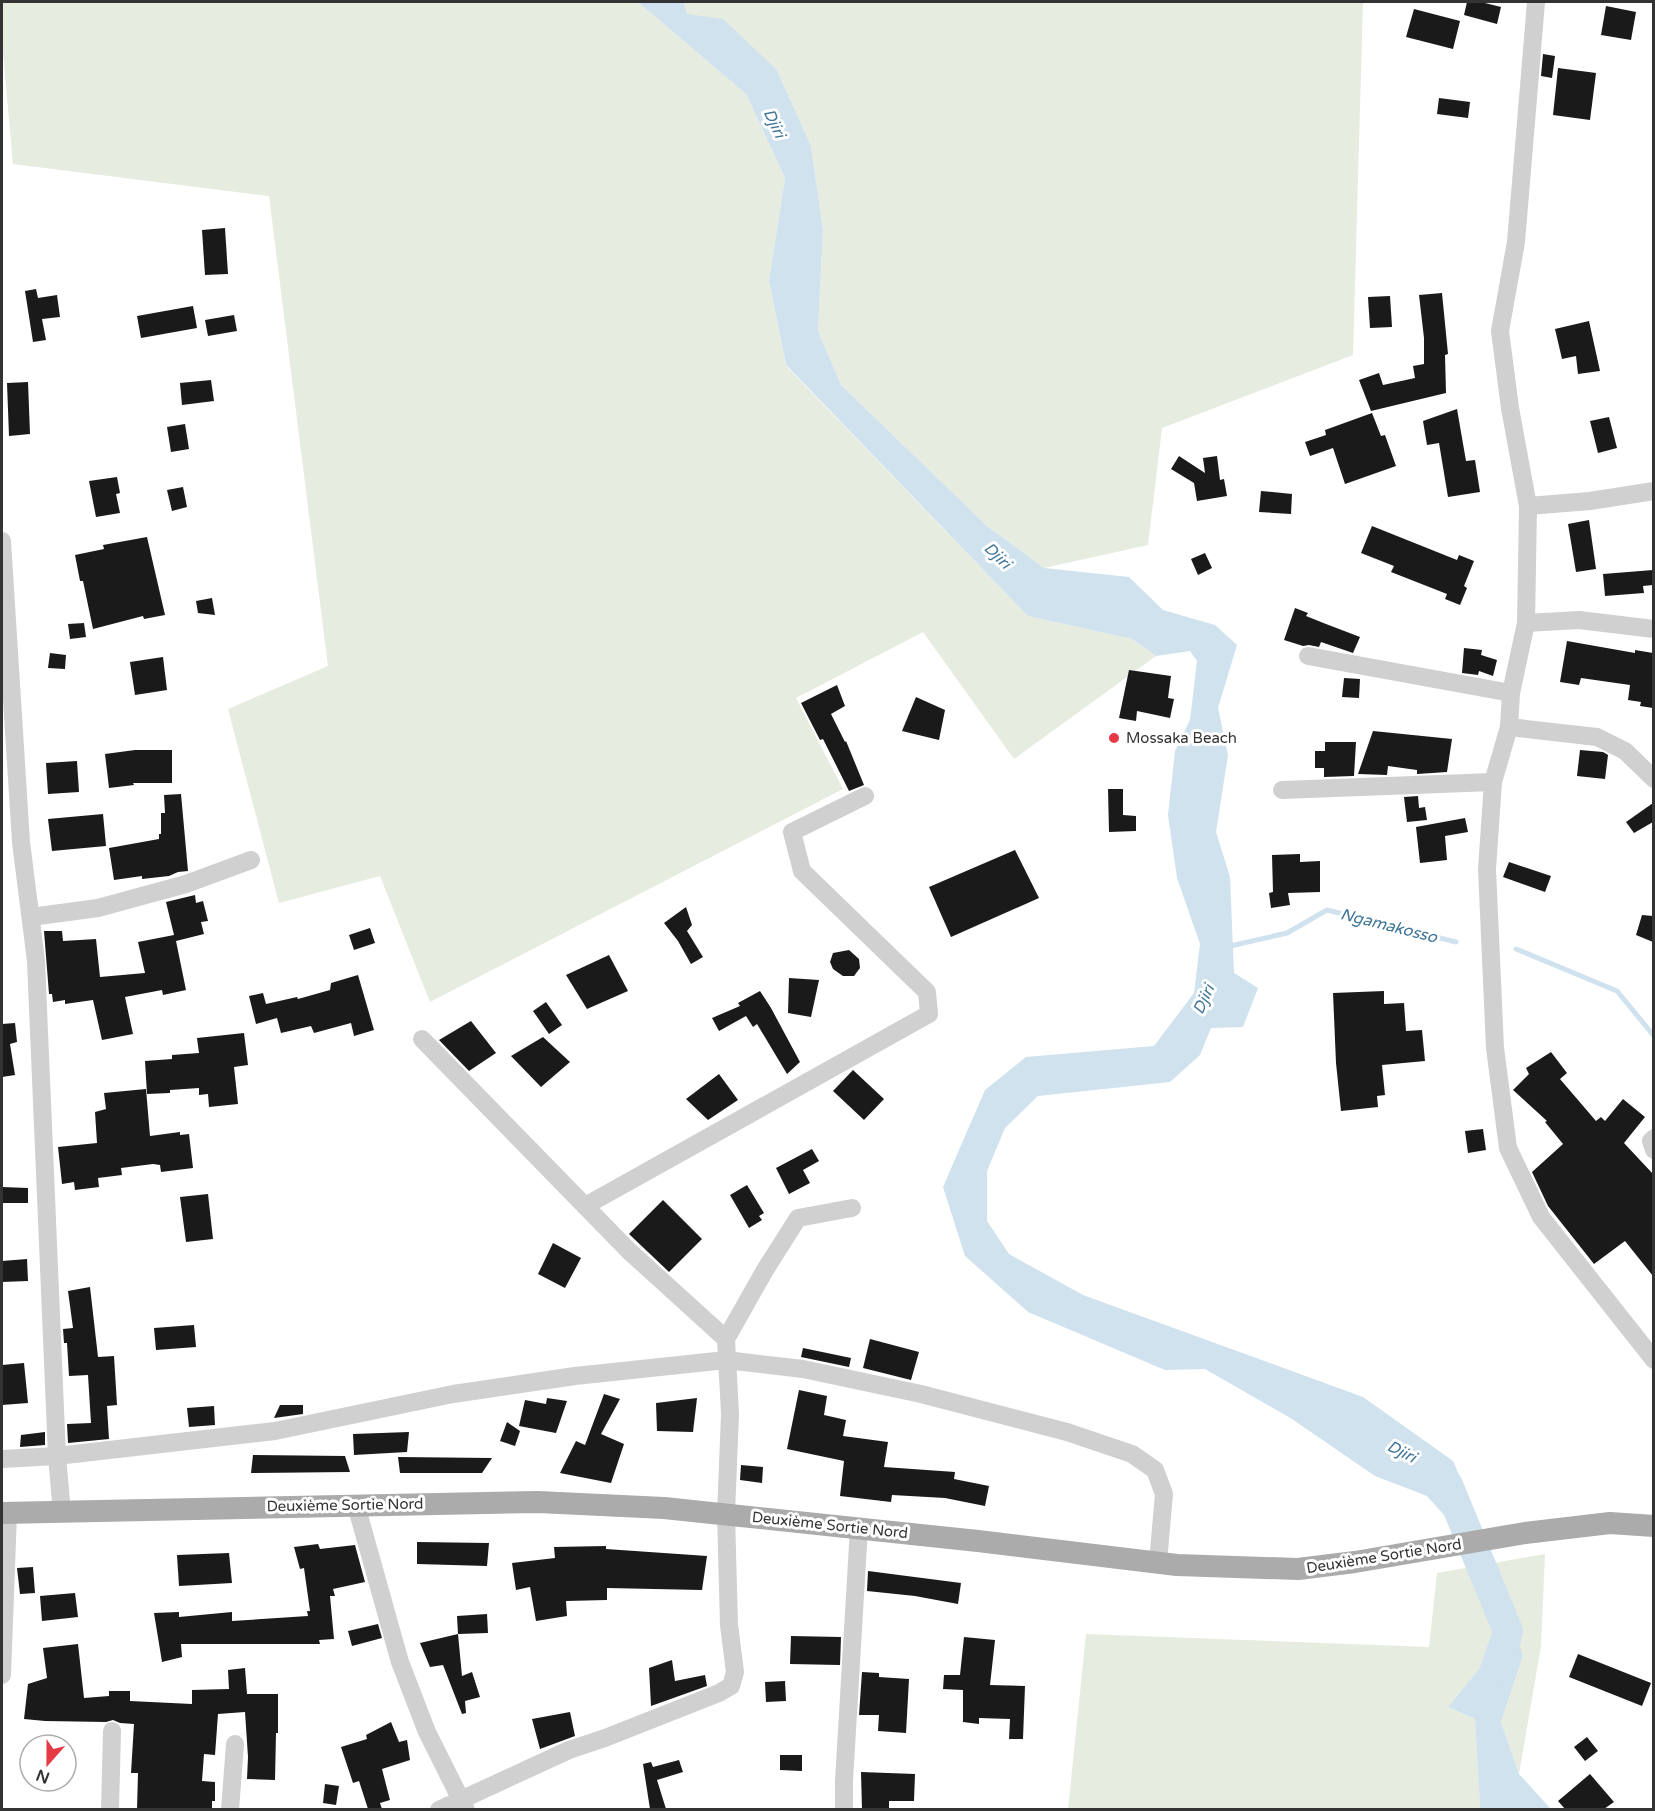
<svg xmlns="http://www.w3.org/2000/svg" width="1655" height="1811" viewBox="0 0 1655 1811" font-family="'Varela Round',sans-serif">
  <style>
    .green { fill: #e6ecdf }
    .water { fill: #cfe2ee }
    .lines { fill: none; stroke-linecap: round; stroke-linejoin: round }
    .stream { stroke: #cfe2ee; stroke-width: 5 }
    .river { stroke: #cfe2ee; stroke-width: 30 }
    .building { fill: #1a1a1a }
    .minor { stroke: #d0d0d0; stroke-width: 18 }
    .major { stroke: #ababab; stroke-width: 22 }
    .poi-dot { fill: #e63946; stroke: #fff; stroke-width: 2 }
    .labels { text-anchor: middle; stroke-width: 6; stroke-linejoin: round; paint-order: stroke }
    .poi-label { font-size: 15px; fill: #333; stroke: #fff; text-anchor: start }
    .street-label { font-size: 15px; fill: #333; stroke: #fff }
    .water-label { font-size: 16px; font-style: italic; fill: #3f7597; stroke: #fff }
  </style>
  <rect width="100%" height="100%" fill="#fff"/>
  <g class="green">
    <polygon points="2,2 638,2 746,94 785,178 769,281 786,366 1028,616 1132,639 1156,656 1014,759 923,632 796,698 843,789 430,1002 380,876 279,903 228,709 328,666 269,196 13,164 2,41"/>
    <polygon points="684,2 1363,2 1353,355 1162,428 1148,545 1044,568 987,526 841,385 818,331 823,229 811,146 777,70 687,14"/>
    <polygon points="1545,1554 1541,1646 1519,1774 1501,1722 1523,1656 1492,1633 1479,1669 1448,1707 1475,1719 1480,1806 1483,1809 1068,1810 1086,1634 1429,1647 1437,1573"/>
  </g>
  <g class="water">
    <polygon points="638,2 684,2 687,14 723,19 777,70 811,146 823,229 818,331 841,385 987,526 1044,568 1129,577 1163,610 1215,625 1237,645 1218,708 1228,755 1216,832 1230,877 1234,973 1258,988 1243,1027 1211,1028 1200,1055 1170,1082 1038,1096 1005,1128 987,1171 987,1221 1009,1254 1083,1295 1363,1397 1453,1461 1478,1519 1452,1524 1427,1496 1375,1476 1292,1419 1205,1369 1165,1370 1028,1312 965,1256 943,1187 985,1090 1026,1057 1154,1046 1194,993 1200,944 1177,878 1168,815 1175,751 1190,720 1197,661 1190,651 1156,656 1132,639 1028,616 786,365 769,281 785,178 746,94"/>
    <polygon points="1513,1627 1523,1656 1501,1722 1519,1774 1551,1809 1483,1810 1480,1807 1475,1719 1448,1707 1479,1669 1492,1633"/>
  </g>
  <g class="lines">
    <g class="stream">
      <polyline points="1226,947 1287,933 1327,910 1456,942"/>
      <polyline points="1516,949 1617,991 1654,1036"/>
    </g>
    <polyline class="river" points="1448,1485 1508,1631 1499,1667"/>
  </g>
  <g class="building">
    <polygon points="1467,2 1481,2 1501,7 1497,24 1464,15"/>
    <polygon points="1606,6 1636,12 1631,40 1601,35"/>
    <polygon points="1414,9 1460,21 1453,49 1406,37"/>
    <polygon points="1543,54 1555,56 1552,78 1541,76"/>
    <polygon points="1558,68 1596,73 1590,120 1553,115"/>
    <polygon points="1439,98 1470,102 1468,118 1437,114"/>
    <polygon points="225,228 228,274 205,275 202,230"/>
    <polygon points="36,289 38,298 57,295 60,317 42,319 46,340 33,342 25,291"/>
    <polygon points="1442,293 1448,354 1445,355 1446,393 1371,411 1359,380 1379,373 1383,385 1415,378 1413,366 1424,364 1424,338 1419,295"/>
    <polygon points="1390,296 1392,327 1370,328 1368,297"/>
    <polygon points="193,306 197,328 141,338 137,316"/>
    <polygon points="234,315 237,331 208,336 205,320"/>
    <polygon points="1589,321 1600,371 1578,374 1576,356 1562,359 1555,329"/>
    <polygon points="211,380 214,401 182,405 180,383"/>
    <polygon points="28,382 30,434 9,436 7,383"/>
    <polygon points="1457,409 1466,461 1475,460 1480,492 1448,497 1439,443 1427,445 1423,421"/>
    <polygon points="1372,413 1381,436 1385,435 1396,466 1345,484 1333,448 1310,456 1305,442 1326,435 1325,430"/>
    <polygon points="1609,417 1617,448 1598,453 1590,421"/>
    <polygon points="185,424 189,449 171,452 167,427"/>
    <polygon points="1179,456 1205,473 1203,458 1217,456 1220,480 1224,479 1227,496 1197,501 1194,483 1171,469"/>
    <polygon points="117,477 120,493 116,494 120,513 96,517 89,481"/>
    <polygon points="183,487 187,507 172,511 167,490"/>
    <polygon points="1261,491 1292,494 1291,514 1259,512"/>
    <polygon points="1589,520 1596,569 1576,572 1568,524"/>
    <polygon points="1372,526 1457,560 1459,555 1474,561 1464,586 1467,588 1460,605 1445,599 1447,594 1391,572 1394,566 1361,553"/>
    <polygon points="147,537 165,615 144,619 143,616 93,629 83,581 80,581 75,555 104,549 103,545"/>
    <polygon points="1205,553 1212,568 1198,575 1191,559"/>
    <polygon points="1653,570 1653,585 1643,586 1644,593 1605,596 1603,574"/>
    <polygon points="212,598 215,615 198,613 196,601"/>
    <polygon points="1295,608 1308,613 1306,616 1326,624 1360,637 1353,653 1321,642 1319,647 1309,645 1303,646 1284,640"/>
    <polygon points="84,623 86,637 70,639 68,624"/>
    <polygon points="1567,641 1635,653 1635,650 1653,653 1653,708 1640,706 1641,702 1628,700 1630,685 1581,678 1579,685 1560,682"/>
    <polygon points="1464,648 1482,650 1481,655 1497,660 1493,676 1479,671 1478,675 1462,673"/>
    <polygon points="50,653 66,655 65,669 48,668"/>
    <polygon points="163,657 167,690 135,695 130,662"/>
    <polygon points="1129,670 1171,676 1168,698 1174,699 1170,718 1137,711 1136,721 1119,718"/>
    <polygon points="1344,678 1360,679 1359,698 1342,697"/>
    <polygon points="837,685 845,706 831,714 845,742 846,741 864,785 849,791 823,739 820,740 801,703"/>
    <polygon points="916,697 945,710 939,740 902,731"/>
    <polygon points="1373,731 1452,739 1447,772 1417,774 1417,770 1388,766 1387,775 1358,774"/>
    <polygon points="1325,742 1356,742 1354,776 1324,777 1324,768 1315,768 1315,751 1325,751"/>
    <polygon points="135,750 172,750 172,783 133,783 134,785 109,788 105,754"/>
    <polygon points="1580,750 1603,752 1608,755 1605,779 1577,776"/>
    <polygon points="77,761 79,792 48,794 46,763"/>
    <polygon points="1108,789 1123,789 1123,815 1136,816 1136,831 1109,832"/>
    <polygon points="181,794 188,871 178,872 169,876 142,879 142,876 114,880 109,848 159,839 159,834 161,834 161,813 165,813 164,795"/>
    <polygon points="1418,796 1419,808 1425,807 1427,820 1407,822 1404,797"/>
    <polygon points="1653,803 1653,822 1634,833 1626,822"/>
    <polygon points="103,814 106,846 52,851 48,819"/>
    <polygon points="1465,818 1468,832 1445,836 1447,860 1420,863 1416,827"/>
    <polygon points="1015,850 1039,898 951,937 929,887"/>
    <polygon points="1300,854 1300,862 1320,861 1320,892 1288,893 1290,905 1271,908 1269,893 1273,892 1272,855"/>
    <polygon points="1509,862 1551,876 1545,892 1503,877"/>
    <polygon points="195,895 196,903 203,901 208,921 201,922 204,934 176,941 186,990 163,995 162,990 125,997 133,1034 102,1040 93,1000 65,1004 65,1000 53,1002 52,994 49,994 44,931 62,931 63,941 96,939 100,977 145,973 138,942 174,935 166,902"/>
    <polygon points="686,907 692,925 687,931 703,957 691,964 678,941 664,923"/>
    <polygon points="1642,915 1653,916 1653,942 1636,935"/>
    <polygon points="370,928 375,943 354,950 349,935"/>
    <polygon points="849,950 859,959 860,968 854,976 843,976 833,969 830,962 833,953"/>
    <polygon points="609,955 628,991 587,1009 566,975"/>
    <polygon points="358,975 374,1030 354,1036 351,1023 314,1033 311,1026 281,1033 277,1018 256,1024 249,996 263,993 266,1004 297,997 298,999 330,990 331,983"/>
    <polygon points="789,978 819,980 811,1017 788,1013"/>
    <polygon points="760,991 771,1008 800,1062 787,1074 757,1024 753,1027 746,1016 719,1031 712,1018 740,1006 738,1003"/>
    <polygon points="1384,991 1384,1004 1404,1003 1406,1031 1422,1030 1425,1061 1382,1065 1385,1095 1377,1096 1378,1107 1341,1111 1336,1063 1333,993"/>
    <polygon points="546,1002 562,1025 549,1034 533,1011"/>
    <polygon points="471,1021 496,1053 469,1071 439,1040"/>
    <polygon points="15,1023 17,1042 10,1044 15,1075 2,1077 2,1024"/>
    <polygon points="244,1033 248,1065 234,1067 238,1104 209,1107 208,1094 199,1095 199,1088 170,1090 170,1093 147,1094 145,1061 172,1059 172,1055 199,1053 197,1038"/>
    <polygon points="543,1037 570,1062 541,1087 511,1056"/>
    <polygon points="1551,1052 1567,1073 1560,1079 1596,1121 1601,1117 1605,1121 1623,1099 1645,1117 1624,1143 1653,1174 1653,1276 1625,1241 1594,1264 1548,1206 1532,1172 1563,1144 1545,1122 1547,1121 1513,1090 1529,1074 1526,1068"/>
    <polygon points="853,1070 884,1099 864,1120 833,1091"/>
    <polygon points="719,1074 738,1100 708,1120 686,1099"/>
    <polygon points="146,1089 150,1136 180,1132 180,1135 189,1134 193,1168 161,1172 160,1165 153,1164 121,1168 122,1175 98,1178 99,1187 75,1190 74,1182 62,1184 58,1147 97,1143 95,1112 106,1109 104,1093"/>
    <polygon points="1483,1129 1486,1150 1468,1153 1465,1131"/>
    <polygon points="812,1149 819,1161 803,1170 810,1183 789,1194 776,1168"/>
    <polygon points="747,1185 764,1213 759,1216 762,1220 749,1228 730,1195"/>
    <polygon points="2,1187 28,1188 28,1203 2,1203"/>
    <polygon points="208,1194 213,1239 186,1242 180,1197"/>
    <polygon points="663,1200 702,1239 669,1272 629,1234"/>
    <polygon points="553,1243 581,1258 565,1288 538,1274"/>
    <polygon points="27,1259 28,1281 2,1282 2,1261"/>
    <polygon points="90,1287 98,1357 114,1356 117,1405 107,1406 109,1439 68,1443 67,1424 91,1423 88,1375 69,1376 67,1343 64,1343 63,1329 73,1328 68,1291"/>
    <polygon points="194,1325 196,1347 156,1350 154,1328"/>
    <polygon points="870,1339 919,1352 911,1380 863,1368"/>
    <polygon points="803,1348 851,1358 849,1367 801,1357"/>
    <polygon points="24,1363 28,1403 2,1405 2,1365"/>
    <polygon points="799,1390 827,1396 824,1415 846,1420 843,1436 888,1442 884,1467 955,1472 954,1479 989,1486 985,1506 945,1498 892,1495 891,1502 840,1496 844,1461 787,1449"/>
    <polygon points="604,1394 620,1399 601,1434 624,1444 611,1483 560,1473 576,1441 585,1445"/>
    <polygon points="547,1398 567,1401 556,1433 519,1426 525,1400 546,1404"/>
    <polygon points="697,1398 693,1432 657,1431 656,1403"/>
    <polygon points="280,1405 303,1405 303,1414 274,1418"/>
    <polygon points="214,1406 215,1425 189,1427 187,1408"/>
    <polygon points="507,1422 520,1431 515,1446 500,1441"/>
    <polygon points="45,1432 45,1445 20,1447 21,1435"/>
    <polygon points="409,1432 407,1452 354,1455 353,1434"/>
    <polygon points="253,1455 345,1456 350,1472 251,1473"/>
    <polygon points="398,1457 492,1458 482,1473 400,1473"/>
    <polygon points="741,1465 763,1467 762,1483 740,1480"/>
    <polygon points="417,1542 489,1543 487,1566 417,1564"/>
    <polygon points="318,1544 320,1549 355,1545 365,1582 333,1589 335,1596 330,1596 334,1639 319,1640 320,1644 181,1644 182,1657 162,1662 154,1613 179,1612 179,1617 232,1612 232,1621 308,1616 307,1611 310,1611 304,1568 300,1569 294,1547"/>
    <polygon points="606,1546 606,1549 707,1556 702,1590 607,1588 607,1600 566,1601 567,1616 536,1621 530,1587 516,1590 512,1563 555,1558 554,1547"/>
    <polygon points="229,1553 232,1583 179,1586 177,1555"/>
    <polygon points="33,1567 35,1593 20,1594 17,1568"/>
    <polygon points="868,1571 961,1583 958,1604 915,1596 867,1591"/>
    <polygon points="75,1593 78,1617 42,1621 40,1596"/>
    <polygon points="487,1614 488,1633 458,1634 457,1616"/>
    <polygon points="378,1624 382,1638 352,1646 348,1631"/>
    <polygon points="458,1634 462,1676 472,1672 480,1697 465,1701 466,1713 462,1714 443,1665 430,1667 420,1643"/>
    <polygon points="791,1636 841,1637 840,1665 790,1664"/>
    <polygon points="964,1637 995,1640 990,1685 1025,1686 1023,1739 1009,1739 1010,1719 979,1718 979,1724 963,1722 963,1690 943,1689 944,1675 960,1675"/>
    <polygon points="78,1644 84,1698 109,1696 109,1691 130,1691 130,1701 192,1704 192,1690 229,1689 228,1670 245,1668 247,1694 278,1694 278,1733 276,1733 275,1780 247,1779 248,1757 245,1712 218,1714 215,1755 204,1754 202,1781 215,1782 215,1801 212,1801 212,1809 137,1809 138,1773 131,1773 134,1724 120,1723 113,1720 106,1722 45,1721 24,1719 28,1684 47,1678 43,1648"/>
    <polygon points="1578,1654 1651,1683 1642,1706 1569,1677"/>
    <polygon points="672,1660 675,1681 705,1675 707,1686 651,1706 649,1668"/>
    <polygon points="862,1672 879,1673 879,1677 909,1679 906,1733 878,1731 879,1715 859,1715"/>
    <polygon points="785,1681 786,1701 766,1702 765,1682"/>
    <polygon points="570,1712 575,1736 540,1749 532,1719"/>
    <polygon points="391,1722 399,1742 407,1740 410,1760 382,1769 390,1800 380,1803 382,1809 368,1809 359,1781 353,1783 341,1747 367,1739 366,1735"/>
    <polygon points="1587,1737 1598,1751 1585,1761 1574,1747"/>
    <polygon points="780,1755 802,1755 802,1771 780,1770"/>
    <polygon points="679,1760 683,1772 657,1780 666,1809 650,1809 643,1764 651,1762 653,1767"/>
    <polygon points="861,1772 915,1774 914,1801 889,1801 889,1809 862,1809"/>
    <polygon points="1590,1774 1614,1802 1604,1809 1565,1809 1558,1801"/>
    <polygon points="325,1784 339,1786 336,1805 323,1803"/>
  </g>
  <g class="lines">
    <g class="minor">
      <polyline points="1536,2 1516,242 1500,331 1510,408 1528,506 1526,623 1511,693 1509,727 1493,782 1487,869 1495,1048 1508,1148 1541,1217 1654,1360"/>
      <polyline points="1528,506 1590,501 1654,491"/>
      <polyline points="2,541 21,842 36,961 57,1456 62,1513"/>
      <polyline points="1526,623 1579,620 1654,629"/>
      <polyline points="1308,656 1511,693"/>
      <polyline points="1509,727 1597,737 1625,751 1654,779"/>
      <polyline points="1282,790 1493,782"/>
      <polyline points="31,917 98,908 186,884 251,860"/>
      <polyline points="422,1039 629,1251 726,1339"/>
      <polyline points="1654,1138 1651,1141 1654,1150"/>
      <polyline points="585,1206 929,1014 927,992 802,871 792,832 865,796"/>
      <polyline points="2,1459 57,1456 275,1431 453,1394 575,1376 726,1360 803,1369 921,1394 1067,1432 1132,1454 1155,1470 1164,1494 1158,1562"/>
      <polyline points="356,1505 400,1662 427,1732 466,1810"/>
      <polyline points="2,1675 8,1513"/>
      <polyline points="110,1810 112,1731"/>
      <polyline points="230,1810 235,1744"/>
      <polyline points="439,1810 569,1750 605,1738 719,1693 731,1686 735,1672 729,1625 726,1514 730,1414 726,1339 765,1270 798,1218 852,1208"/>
      <polyline points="844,1810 844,1781 859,1528"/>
    </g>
    <polyline class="major" points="2,1513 538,1502 664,1508 978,1541 1177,1565 1298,1569 1355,1562 1525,1533 1610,1523 1654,1526"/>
  </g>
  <circle class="poi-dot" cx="1114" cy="738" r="6"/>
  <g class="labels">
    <g class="poi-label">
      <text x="1126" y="743">Mossaka Beach</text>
    </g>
    <g class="street-label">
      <text transform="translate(345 1505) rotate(-1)" y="5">Deuxième Sortie Nord</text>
      <text transform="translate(830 1525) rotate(6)" y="5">Deuxième Sortie Nord</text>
      <text transform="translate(1384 1556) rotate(-9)" y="5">Deuxième Sortie Nord</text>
    </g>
    <g class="water-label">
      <text transform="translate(775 123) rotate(65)" y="6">Djiri</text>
      <text transform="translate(998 555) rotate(44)" y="6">Djiri</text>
      <text transform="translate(1389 925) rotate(14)" y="6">Ngamakosso</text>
      <text transform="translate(1203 999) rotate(-66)" y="6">Djiri</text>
      <text transform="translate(1402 1451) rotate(27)" y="6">Djiri</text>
    </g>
  </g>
  <rect width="1655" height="1811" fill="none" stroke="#333333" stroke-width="6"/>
  <g transform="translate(48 1763) rotate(201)"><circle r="28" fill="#ffffff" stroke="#adadad" stroke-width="1.5"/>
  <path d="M0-4.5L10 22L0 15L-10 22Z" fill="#e63946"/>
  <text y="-9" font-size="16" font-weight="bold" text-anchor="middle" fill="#333333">N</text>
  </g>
</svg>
